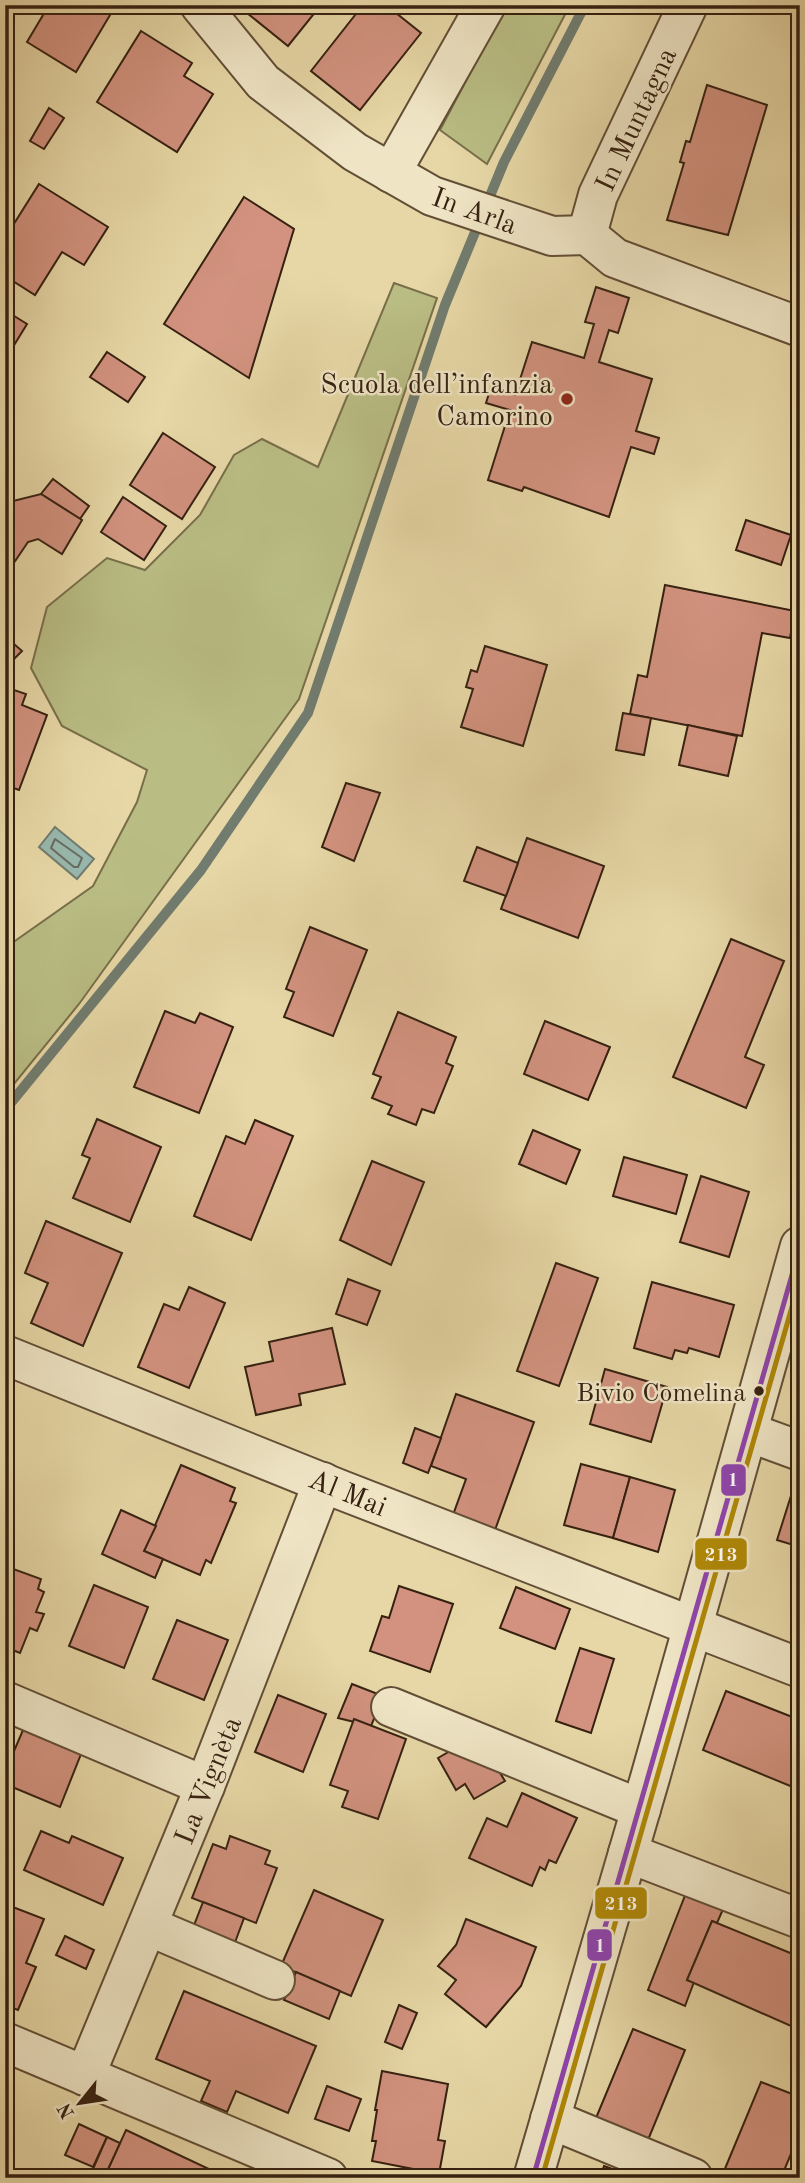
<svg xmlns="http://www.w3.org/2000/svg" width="805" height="2183" viewBox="0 0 805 2183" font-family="'Old Standard TT',serif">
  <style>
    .green { fill: #b9bd84; stroke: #786f4a; stroke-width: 2 }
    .water { fill: #98b8ae; stroke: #717c6f; stroke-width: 2 }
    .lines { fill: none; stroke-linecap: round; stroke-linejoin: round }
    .shore { stroke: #676c60; stroke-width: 2 }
    .stream { stroke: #717c6f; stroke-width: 10 }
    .building { fill: #d2927f; stroke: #362111; stroke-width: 2 }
    .minor-casing { stroke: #624e36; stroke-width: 42 }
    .minor { stroke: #efe5c5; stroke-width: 38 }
    .bus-1-casing { stroke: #efe5c5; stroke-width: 10 }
    .bus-2-casing { stroke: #efe5c5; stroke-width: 10 }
    .bus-1 { stroke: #8e44ad; stroke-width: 5 }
    .bus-2 { stroke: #af8807; stroke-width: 5 }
    .poi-dot { fill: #8f2418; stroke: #efe5c5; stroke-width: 2.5 }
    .bus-dot { fill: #362111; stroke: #efe5c5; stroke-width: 2.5 }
    .labels { text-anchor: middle; stroke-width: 5; stroke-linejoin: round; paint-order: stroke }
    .bus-label { font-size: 26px; fill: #362111; stroke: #efe5c5; text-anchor: end }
    .street-label { font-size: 28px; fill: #362111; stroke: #efe5c5 }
    .poi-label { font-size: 28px; fill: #362111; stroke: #efe5c5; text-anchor: end }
    .line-badge { stroke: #efe5c5; stroke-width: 2.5 }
    .badge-label { font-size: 19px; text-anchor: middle; font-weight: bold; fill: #fff }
  </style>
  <rect width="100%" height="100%" fill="#e7d7a6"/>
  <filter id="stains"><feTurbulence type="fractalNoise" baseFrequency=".00286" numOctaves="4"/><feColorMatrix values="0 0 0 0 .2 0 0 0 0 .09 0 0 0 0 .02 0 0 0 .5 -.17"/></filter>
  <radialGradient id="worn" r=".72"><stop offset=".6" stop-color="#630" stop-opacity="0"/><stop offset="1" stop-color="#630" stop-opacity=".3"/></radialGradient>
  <g class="green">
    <polygon points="506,5 570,5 487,164 440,130"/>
    <polygon points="394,283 437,298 299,699 79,1004 5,1095 5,948 93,886 137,802 147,770 62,726 31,668 47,607 107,558 145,570 200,515 234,455 262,439 318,467"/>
  </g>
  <polygon class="water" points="55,827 94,859 77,879 39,847"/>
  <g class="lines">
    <polygon class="shore" points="55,839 82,858 78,867 74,867 51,848"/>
    <polyline class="stream" points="5,1110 201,870 308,713 445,305 504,162 585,5"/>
  </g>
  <g class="building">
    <polygon points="49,5 116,5 76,72 27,42"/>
    <polygon points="253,5 321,5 288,46 247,13"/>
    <polygon points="363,5 386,5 421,33 360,110 311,71"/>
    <polygon points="141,31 192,63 184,76 213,94 177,152 97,102"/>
    <polygon points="707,85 767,105 728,235 667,220 684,163 680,162 686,141 690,142"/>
    <polygon points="49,108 64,118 44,149 30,141"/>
    <polygon points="39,184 108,227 84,265 62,252 35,295 5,276 5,238"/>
    <polygon points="244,197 294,229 249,378 164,324"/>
    <polygon points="596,287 629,298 618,333 609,330 599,362 652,379 636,431 659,438 654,454 631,447 609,517 524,487 522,491 488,480 510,410 486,403 491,387 515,395 532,342 584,358 594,324 585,322"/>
    <polygon points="5,307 12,311 5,323"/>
    <polygon points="11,314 27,324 5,360 5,323"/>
    <polygon points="107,352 145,377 128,402 90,377"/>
    <polygon points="163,433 215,467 182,519 130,485"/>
    <polygon points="53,479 89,506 80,519 41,494"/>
    <polygon points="41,494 82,520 62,554 38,539 28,542 5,576 5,503"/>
    <polygon points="123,497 166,526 144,560 101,532"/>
    <polygon points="746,520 791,535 781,565 736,550"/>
    <polygon points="665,585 795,611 790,638 762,633 742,736 630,714 638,675 647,677"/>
    <polygon points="5,636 22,651 5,668"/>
    <polygon points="485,646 547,665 523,746 461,727 473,689 466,687 471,670 477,672"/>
    <polygon points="5,687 26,694 22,705 47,715 19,790 5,785"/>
    <polygon points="623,713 651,718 644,755 616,750"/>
    <polygon points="688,725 737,736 728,776 679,765"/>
    <polygon points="346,783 380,793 354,861 322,847"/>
    <polygon points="527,838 604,866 578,938 501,909"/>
    <polygon points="477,847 518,863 506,896 464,881"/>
    <polygon points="310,927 367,950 333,1036 284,1017 294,992 286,989"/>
    <polygon points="731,939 784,961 745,1057 764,1065 746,1108 673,1077"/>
    <polygon points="165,1011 195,1023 200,1013 233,1027 199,1113 134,1087"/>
    <polygon points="398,1012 456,1037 446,1063 453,1066 434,1113 422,1109 416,1125 388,1114 392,1106 372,1098 381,1077 373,1074"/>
    <polygon points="545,1021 610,1047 588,1100 524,1074"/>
    <polygon points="97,1119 161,1147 130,1222 73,1198 90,1158 82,1155"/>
    <polygon points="255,1120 293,1136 251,1240 194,1216 226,1136 245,1144"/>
    <polygon points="533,1130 580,1150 566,1184 519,1164"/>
    <polygon points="624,1157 687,1175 676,1214 613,1196"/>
    <polygon points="372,1161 424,1182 391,1265 340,1240"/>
    <polygon points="701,1176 749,1192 729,1257 680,1242"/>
    <polygon points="46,1221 122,1253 83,1346 31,1323 48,1283 25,1273"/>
    <polygon points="556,1263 598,1278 559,1386 517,1371"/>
    <polygon points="348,1279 380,1291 367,1325 336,1314"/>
    <polygon points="652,1282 734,1305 719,1357 689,1348 687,1353 675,1350 672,1359 634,1348"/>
    <polygon points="189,1287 225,1303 189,1388 138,1367 164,1304 179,1310"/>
    <polygon points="332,1328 345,1384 299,1394 301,1405 256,1415 245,1367 273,1361 269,1342"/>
    <polygon points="605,1369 667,1387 651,1442 590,1424"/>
    <polygon points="456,1394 534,1422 495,1530 453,1515 466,1479 431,1466"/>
    <polygon points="415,1428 441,1438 428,1473 403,1463"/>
    <polygon points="581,1464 630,1477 613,1538 564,1525"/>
    <polygon points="181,1465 235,1488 230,1501 236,1503 211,1563 206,1560 200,1575 144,1551"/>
    <polygon points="630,1477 675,1490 658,1552 613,1538"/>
    <polygon points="796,1480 800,1481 800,1547 777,1540"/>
    <polygon points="121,1510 156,1526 144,1551 163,1559 155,1578 102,1554"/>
    <polygon points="5,1566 41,1579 38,1589 44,1592 36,1612 44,1614 37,1631 30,1628 20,1653 5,1647"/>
    <polygon points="94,1585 148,1607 124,1668 69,1646"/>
    <polygon points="399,1586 453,1604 430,1672 370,1651 382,1616 389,1618"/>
    <polygon points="516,1587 570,1609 555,1649 500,1628"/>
    <polygon points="177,1620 228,1640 204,1700 153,1679"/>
    <polygon points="580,1648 614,1659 591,1733 556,1721"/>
    <polygon points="352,1684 383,1696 371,1726 338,1718"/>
    <polygon points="726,1691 800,1720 800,1790 703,1750"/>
    <polygon points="278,1695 326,1714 303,1772 255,1752"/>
    <polygon points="354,1719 406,1739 378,1819 342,1807 348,1791 330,1785"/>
    <polygon points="23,1730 81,1754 60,1807 5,1784 5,1772"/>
    <polygon points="464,1743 480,1754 487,1767 494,1763 505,1781 474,1799 465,1784 456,1790 438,1758"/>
    <polygon points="522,1793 577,1818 556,1863 549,1860 545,1870 540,1867 532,1886 469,1858 487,1818 507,1827"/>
    <polygon points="41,1831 69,1843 72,1836 123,1858 103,1905 24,1870"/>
    <polygon points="230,1836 270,1851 265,1864 277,1868 256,1923 192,1898 213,1844 226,1849"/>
    <polygon points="314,1890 383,1920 351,1996 281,1966"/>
    <polygon points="686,1893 724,1907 717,1923 712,1921 687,1980 694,1982 685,2006 648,1990"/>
    <polygon points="203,1902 244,1918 234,1945 193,1928"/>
    <polygon points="5,1904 44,1919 26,1963 36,1967 18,2010 5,2005"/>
    <polygon points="466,1919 536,1947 521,1986 486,2027 445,1994 456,1980 438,1966 456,1945"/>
    <polygon points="712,1921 800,1957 800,2030 687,1980"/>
    <polygon points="65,1936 94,1950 86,1969 56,1955"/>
    <polygon points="296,1972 340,1991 329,2019 284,2000"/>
    <polygon points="184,1991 316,2046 288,2113 236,2091 227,2112 201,2101 210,2081 156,2059"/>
    <polygon points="399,2005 417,2013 402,2049 385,2042"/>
    <polygon points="633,2029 685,2050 648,2140 596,2118"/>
    <polygon points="382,2071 448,2084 438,2140 445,2141 439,2174 372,2161 376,2141 372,2141 377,2110 375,2110"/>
    <polygon points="761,2082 800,2097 800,2132 781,2178 741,2178 724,2171"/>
    <polygon points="327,2086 361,2099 349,2131 315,2119"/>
    <polygon points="79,2124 107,2137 93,2167 65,2155"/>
    <polygon points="126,2130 211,2170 207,2178 104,2178"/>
    <polygon points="107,2137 120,2143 104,2178 89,2178"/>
    <polygon points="604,2166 636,2178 600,2178"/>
  </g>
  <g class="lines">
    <defs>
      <g id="minor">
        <polyline points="200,5 263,82 355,152 432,196 552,236 587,235 615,258 800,327"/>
        <polyline points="391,173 486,5"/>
        <polyline points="587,235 598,195 688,5"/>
        <polyline points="5,1355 341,1490 800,1668"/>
        <polyline points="748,1432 800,1451"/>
        <polyline points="5,1701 205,1786"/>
        <polyline points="391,1707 641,1809"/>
        <polyline points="628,1853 800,1919"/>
        <polyline points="148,1926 275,1980"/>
        <polyline points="5,2042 328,2178"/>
        <polyline points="85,2076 205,1786 323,1482"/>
        <polyline points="550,2119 693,2178"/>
        <polyline points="533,2178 650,1778 800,1246"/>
      </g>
    </defs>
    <use href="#minor" class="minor-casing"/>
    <use href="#minor" class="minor"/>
    <defs>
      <polyline id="bus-1" points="533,2178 800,1247"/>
      <polyline id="bus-2" points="542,2178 800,1279"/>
    </defs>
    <use href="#bus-1" class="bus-1-casing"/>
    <use href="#bus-2" class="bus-2-casing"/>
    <use href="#bus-1" class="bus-1"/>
    <use href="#bus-2" class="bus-2"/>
  </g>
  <circle class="poi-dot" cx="567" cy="399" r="7"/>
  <circle class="bus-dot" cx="759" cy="1391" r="6"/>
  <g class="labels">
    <g class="bus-label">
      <text x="746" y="1401">Bivio Comelina</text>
    </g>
    <g class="street-label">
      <text transform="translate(635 119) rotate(-65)" y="10">In Muntagna</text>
      <text transform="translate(475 210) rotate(20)" y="10">In Arla</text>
      <text transform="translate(348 1492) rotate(22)" y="10">Al Mai</text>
      <text transform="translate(207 1780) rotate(-68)" y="10">La Vignèta</text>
    </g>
    <g class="poi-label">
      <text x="553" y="393">Scuola dell’infanzia<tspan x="553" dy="32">Camorino</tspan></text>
    </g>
  </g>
  <g class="line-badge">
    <rect x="720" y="1463" width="27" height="34" rx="7" fill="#8e44ad"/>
    <rect x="694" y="1537" width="54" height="34" rx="7" fill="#af8807"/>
    <rect x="594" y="1886" width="54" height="34" rx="7" fill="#af8807"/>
    <rect x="586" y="1928" width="27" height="34" rx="7" fill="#8e44ad"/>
  </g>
  <g class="badge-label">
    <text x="733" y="1486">1</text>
    <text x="721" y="1561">213</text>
    <text x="621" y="1910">213</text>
    <text x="600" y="1952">1</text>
  </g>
  <rect width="805" height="2183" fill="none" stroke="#e7d7a6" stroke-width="28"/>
  <rect x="7" y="7" width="791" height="2169" fill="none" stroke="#362111" stroke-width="3.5"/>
  <rect x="14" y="14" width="777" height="2155" fill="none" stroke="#362111" stroke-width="2"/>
  <g transform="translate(80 2103) rotate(240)" stroke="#efe5c5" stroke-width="5" paint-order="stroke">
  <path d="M0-5L12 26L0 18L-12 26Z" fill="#362111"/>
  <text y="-10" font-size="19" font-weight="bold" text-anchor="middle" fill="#362111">N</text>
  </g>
  <rect width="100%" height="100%" filter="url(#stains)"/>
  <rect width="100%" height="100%" fill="url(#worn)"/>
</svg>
